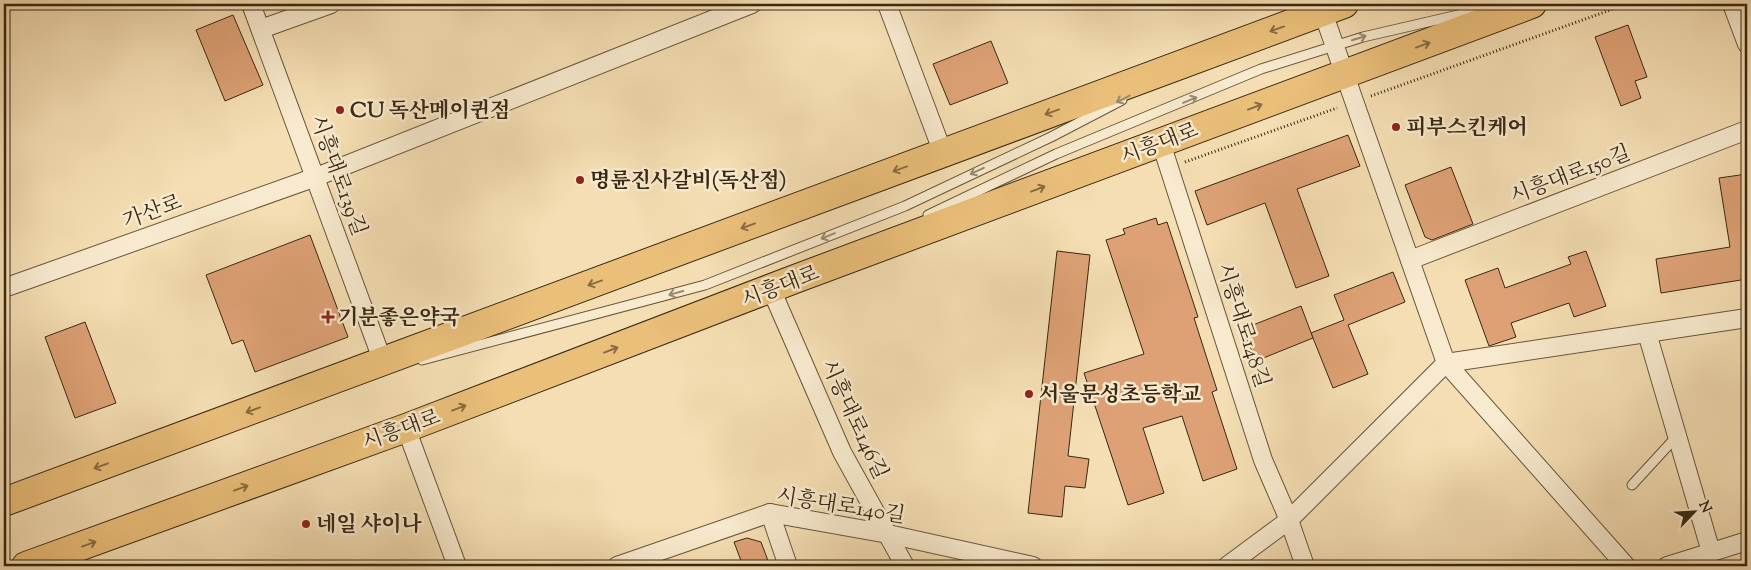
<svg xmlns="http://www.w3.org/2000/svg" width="1751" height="570" viewBox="0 0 1751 570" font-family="'Sorts Mill Goudy','Noto Serif KR',serif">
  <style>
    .building { fill: #dda175; stroke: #392812 }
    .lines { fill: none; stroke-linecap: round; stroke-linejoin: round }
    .lane-casing { stroke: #68563a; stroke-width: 11 }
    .street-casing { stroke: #68563a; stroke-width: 20 }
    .primary-casing { stroke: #392812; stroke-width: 30 }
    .path { stroke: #392812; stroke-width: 3; stroke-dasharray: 1 2.5; stroke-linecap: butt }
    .lane { stroke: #f8eace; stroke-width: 9 }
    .street { stroke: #f8eace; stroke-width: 18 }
    .primary { stroke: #eabf7a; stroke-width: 28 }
    .oneway { stroke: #896c41 }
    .oneway2 { stroke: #988970 }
    .poi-dot { fill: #8f2418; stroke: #f8eace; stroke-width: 2 }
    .labels { text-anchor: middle; stroke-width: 5; stroke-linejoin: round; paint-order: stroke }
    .poi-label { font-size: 21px; font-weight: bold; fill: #392812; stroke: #f8eace; text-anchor: start }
    .street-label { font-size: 21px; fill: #392812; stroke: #f8eace }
  </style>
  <rect width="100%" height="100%" fill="#f5deb3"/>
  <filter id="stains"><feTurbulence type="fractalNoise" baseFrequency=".004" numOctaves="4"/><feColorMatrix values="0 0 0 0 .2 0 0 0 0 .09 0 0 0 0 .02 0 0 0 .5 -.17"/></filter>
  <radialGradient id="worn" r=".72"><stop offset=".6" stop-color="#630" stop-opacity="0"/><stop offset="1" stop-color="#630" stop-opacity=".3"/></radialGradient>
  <g class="building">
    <polygon points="233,15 263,85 225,101 196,30"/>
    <polygon points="1628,25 1647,77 1635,81 1641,98 1621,106 1595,37"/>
    <polygon points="991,41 1008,83 950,105 933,64"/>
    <polygon points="1348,135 1360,166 1297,189 1329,276 1296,288 1265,203 1207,225 1195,191"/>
    <polygon points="1451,167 1473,224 1432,240 1425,237 1405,185"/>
    <polygon points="1747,174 1747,279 1661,293 1656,259 1730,247 1719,178"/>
    <polygon points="1156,218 1158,225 1167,222 1198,317 1194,318 1217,390 1212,392 1237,469 1203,481 1182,416 1143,428 1164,493 1128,505 1084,373 1144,354 1106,240 1125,234 1123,229"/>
    <polygon points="310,235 348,337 255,372 243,340 232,344 206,275"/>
    <polygon points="1057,251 1090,255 1068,456 1089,459 1085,488 1065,486 1062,517 1028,513"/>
    <polygon points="1586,251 1606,306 1574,317 1569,303 1511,323 1516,337 1489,346 1465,280 1498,268 1505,288 1571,264 1568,257"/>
    <polygon points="1393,272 1405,302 1348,325 1368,374 1333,388 1311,333 1344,320 1334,295"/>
    <polygon points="1301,306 1313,338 1256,361 1243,329"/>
    <polygon points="85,322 116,403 75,418 45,337"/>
    <polygon points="747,538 761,542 770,566 743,566 734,542"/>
  </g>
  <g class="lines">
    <defs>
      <g id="lane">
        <polyline points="928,215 1056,154 1261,69 1363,37 1484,9"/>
        <polyline points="422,360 705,285 905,206 1051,137 1122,100"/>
        <polyline points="1632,485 1677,436"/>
      </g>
      <g id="street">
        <polyline points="251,4 383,362"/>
        <polyline points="887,4 943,153"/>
        <polyline points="1320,4 1446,363 1626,566"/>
        <polyline points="1732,4 1747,44"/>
        <polyline points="261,29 331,4"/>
        <polyline points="1161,143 1263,460 1289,520 1305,566"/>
        <polyline points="1410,260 1747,130"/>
        <polyline points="4,288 316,177 752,4"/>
        <polyline points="771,289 842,452 905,566"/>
        <polyline points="1647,333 1711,552"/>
        <polyline points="406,428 457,566"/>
        <polyline points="770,513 788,566"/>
        <polyline points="617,566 770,513 888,534 1033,566"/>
        <polyline points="1227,566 1289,520 1446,363 1747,318"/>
        <polyline points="1667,566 1747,541"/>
      </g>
      <g id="primary">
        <polyline points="4,502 1344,4"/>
        <polyline points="26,566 406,428 795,279 1532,4"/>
      </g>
    </defs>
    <use href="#lane" class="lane-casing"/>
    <use href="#street" class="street-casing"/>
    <use href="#primary" class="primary-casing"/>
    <g class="path">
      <polyline points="1371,96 1627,4"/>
      <polyline points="1185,162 1337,108"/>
    </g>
    <use href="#lane" class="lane"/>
    <use href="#street" class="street"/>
    <use href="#primary" class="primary"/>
  </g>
  <defs><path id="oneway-shaft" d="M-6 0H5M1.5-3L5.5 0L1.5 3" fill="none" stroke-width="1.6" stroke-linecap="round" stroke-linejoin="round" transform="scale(1.25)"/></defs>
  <g class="oneway">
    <use href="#oneway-shaft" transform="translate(1277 29) rotate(160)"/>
    <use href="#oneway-shaft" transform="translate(1423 45) rotate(-20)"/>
    <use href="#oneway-shaft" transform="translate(1255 107) rotate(-21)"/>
    <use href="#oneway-shaft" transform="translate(1052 112) rotate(160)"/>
    <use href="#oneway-shaft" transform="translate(900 169) rotate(160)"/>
    <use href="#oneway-shaft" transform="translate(1038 189) rotate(-21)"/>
    <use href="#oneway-shaft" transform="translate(748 226) rotate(160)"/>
    <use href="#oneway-shaft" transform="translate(595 283) rotate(160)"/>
    <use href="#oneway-shaft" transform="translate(611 350) rotate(-21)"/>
    <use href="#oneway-shaft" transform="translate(459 408) rotate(-21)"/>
    <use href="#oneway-shaft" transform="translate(253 410) rotate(160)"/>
    <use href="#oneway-shaft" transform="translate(101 466) rotate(160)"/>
    <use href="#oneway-shaft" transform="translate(241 488) rotate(-20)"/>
    <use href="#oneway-shaft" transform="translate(89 544) rotate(-20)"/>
  </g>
  <g class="oneway2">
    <use href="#oneway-shaft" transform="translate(1359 38) rotate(-17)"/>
    <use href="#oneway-shaft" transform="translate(1123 99) rotate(153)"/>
    <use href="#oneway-shaft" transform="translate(1190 100) rotate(-22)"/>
    <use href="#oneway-shaft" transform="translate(977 171) rotate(155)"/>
    <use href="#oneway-shaft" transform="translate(828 236) rotate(158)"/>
    <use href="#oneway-shaft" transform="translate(676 293) rotate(165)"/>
  </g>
  <g class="poi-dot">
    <circle cx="340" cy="110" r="5"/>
    <circle cx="1396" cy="127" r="5"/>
    <circle cx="580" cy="180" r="5"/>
    <path d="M325.5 309.5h5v5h5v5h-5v5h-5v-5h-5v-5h5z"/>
    <circle cx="1029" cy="394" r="5"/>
    <circle cx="306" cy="524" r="5"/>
  </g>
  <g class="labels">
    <g class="poi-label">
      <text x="350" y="117">CU 독산메이퀸점</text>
      <text x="1406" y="134">피부스킨케어</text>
      <text x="590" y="187">명륜진사갈비(독산점)</text>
      <text x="338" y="324">기분좋은약국</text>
      <text x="1039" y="401">서울문성초등학교</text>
      <text x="316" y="531">네일 샤이나</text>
    </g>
    <g class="street-label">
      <text transform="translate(1159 143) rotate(-21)" y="7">시흥대로</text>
      <text transform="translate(1570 174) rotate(-21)" y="7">시흥대로150길</text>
      <text transform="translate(339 175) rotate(70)" y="7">시흥대로139길</text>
      <text transform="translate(152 211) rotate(-20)" y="7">가산로</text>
      <text transform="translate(780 286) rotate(-21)" y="7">시흥대로</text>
      <text transform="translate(1244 325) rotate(72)" y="7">시흥대로148길</text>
      <text transform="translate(855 419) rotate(65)" y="7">시흥대로146길</text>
      <text transform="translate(401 429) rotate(-20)" y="7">시흥대로</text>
      <text transform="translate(841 505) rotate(9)" y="7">시흥대로140길</text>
    </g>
  </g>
  <rect width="1751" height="570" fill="none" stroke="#f5deb3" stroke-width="20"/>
  <rect x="5" y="5" width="1741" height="560" fill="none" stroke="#392812" stroke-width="2.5"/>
  <rect x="10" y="10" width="1731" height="550" fill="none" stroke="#392812"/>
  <g transform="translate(1694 512) rotate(65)" stroke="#f8eace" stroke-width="4" paint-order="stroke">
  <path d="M0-4L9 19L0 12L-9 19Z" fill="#392812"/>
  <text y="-8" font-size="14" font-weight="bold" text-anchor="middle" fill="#392812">N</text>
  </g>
  <rect width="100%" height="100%" filter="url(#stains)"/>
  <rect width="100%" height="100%" fill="url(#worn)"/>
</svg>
